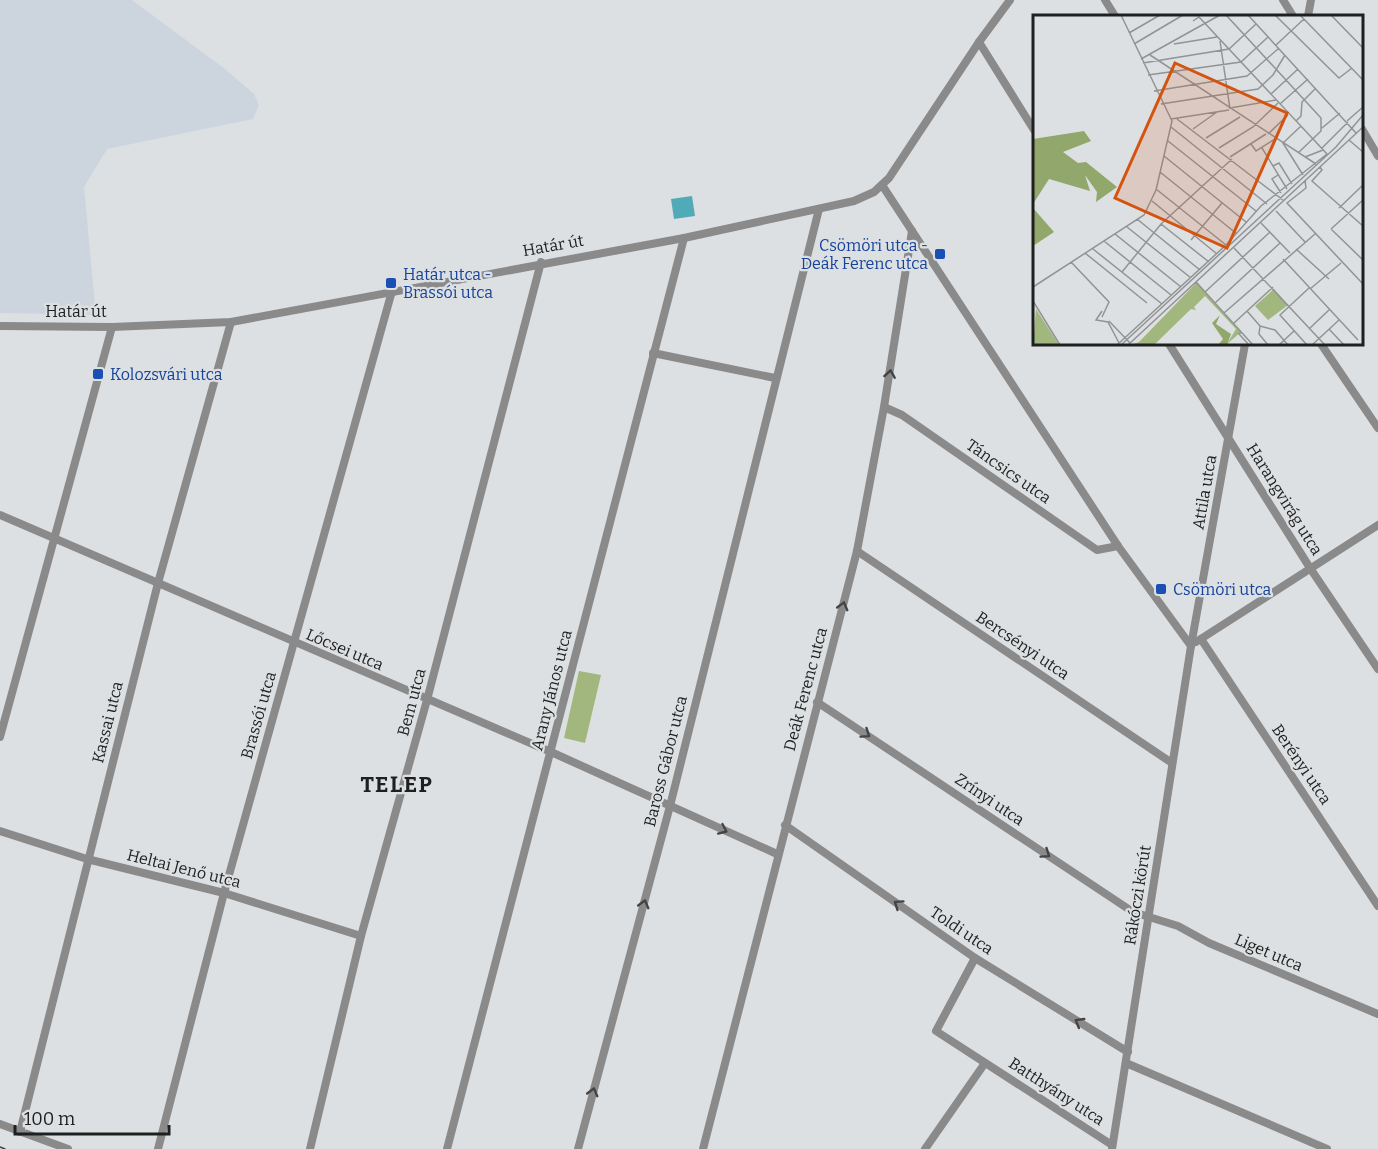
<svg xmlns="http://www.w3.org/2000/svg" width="1378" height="1149" viewBox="0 0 1378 1149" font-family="Bitter,serif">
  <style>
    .built { fill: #ccd5dd }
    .green { fill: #a1b77e }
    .water { fill: #51aab7 }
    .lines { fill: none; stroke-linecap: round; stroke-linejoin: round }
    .minor { stroke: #8b8a8a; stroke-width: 8 }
    .tram { stroke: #3e3f40; stroke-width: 1.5 }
    .oneway { stroke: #444 }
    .transit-dot { fill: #1a4fb4; stroke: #dde0e2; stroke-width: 2 }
    .labels { text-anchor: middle; stroke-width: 4.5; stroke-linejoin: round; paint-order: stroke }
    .street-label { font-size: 16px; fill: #1e1f1f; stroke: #dde0e2 }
    .transit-label { font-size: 16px; fill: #164399; stroke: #dde0e2; text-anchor: start }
    .district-label { font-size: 22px; font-weight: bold; letter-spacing: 1.5px; fill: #1e1f1f; stroke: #dde0e2 }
    .inset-road { fill: none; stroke: #919394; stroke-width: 1.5 }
    .view { fill: #d4530e; fill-opacity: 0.15; stroke: #d4530e; stroke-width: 3 }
    .inset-edge { fill: none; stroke: #1e1f1f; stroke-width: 3 }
  </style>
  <rect width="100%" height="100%" fill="#dde0e2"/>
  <polygon class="built" points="0,0 132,0 225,69 254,94 259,105 253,119 107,149 84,187 96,315 0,313"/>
  <polygon class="green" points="579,671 601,675 585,743 564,738"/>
  <polygon class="water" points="692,196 695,216 674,219 671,199"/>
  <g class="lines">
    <g class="minor">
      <polyline points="1105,0 1115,16"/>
      <polyline points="1283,0 1293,16"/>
      <polyline points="1308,16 1311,0"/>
      <polyline points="979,42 1034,130"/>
      <polyline points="1362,129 1378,156"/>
      <polyline points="882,185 1118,546 1191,646"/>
      <polyline points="0,326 112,327 231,322 684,238 854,201 874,192 889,178 979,42 1010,0"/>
      <polyline points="1169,344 1310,568 1378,669"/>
      <polyline points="1321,344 1378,428"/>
      <polyline points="653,353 775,378"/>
      <polyline points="884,407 902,415 1097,550 1118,546"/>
      <polyline points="0,515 551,752 777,854"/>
      <polyline points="857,551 1172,763"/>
      <polyline points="1201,639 1378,906"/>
      <polyline points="1196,642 1378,525"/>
      <polyline points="817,702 1133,912 1178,926 1209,943 1378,1014"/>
      <polyline points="0,737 112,327"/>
      <polyline points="785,825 975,958 1128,1052"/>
      <polyline points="0,831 87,859 224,893 361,936"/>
      <polyline points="975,958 936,1031 1112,1145"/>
      <polyline points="1126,1063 1327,1149"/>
      <polyline points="0,1124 68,1149"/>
      <polyline points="20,1132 158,583 231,322"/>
      <polyline points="158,1149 224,893 392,291"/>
      <polyline points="310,1149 361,936 427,700 541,262"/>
      <polyline points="447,1149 684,238"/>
      <polyline points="578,1149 670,806 819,209"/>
      <polyline points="703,1149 857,551 884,407 912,231"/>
      <polyline points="925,1149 985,1063"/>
      <polyline points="1112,1149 1191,646 1245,344"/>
    </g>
    <polyline class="tram" points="0,1147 5,1149"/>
  </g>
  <defs><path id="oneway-chevron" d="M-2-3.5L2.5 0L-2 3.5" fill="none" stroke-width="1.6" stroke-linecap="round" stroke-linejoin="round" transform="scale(1.5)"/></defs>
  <g class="oneway">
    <use href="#oneway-chevron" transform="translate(890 374) rotate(-81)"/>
    <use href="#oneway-chevron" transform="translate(843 606) rotate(-75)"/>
    <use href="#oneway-chevron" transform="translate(866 734) rotate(34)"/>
    <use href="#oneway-chevron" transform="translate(723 830) rotate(24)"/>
    <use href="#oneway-chevron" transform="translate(1046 854) rotate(34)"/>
    <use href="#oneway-chevron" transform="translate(644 904) rotate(-75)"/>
    <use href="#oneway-chevron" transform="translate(898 904) rotate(-145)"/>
    <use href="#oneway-chevron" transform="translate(1079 1022) rotate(-149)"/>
    <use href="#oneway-chevron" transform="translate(593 1092) rotate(-75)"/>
  </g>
  <g class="transit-dot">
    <rect x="934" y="248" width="12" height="12" rx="3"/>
    <rect x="385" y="277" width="12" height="12" rx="3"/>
    <rect x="92" y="368" width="12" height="12" rx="3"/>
    <rect x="1155" y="583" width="12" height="12" rx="3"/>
  </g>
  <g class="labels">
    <g class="street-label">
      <text transform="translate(553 245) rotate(-10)" y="6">Határ út</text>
      <text x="76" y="317">Határ út</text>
      <text transform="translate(1009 471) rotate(35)" y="6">Táncsics utca</text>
      <text transform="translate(1204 492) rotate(-80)" y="6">Attila utca</text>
      <text transform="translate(1285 499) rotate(58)" y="6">Harangvirág utca</text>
      <text transform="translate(1023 645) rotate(34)" y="6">Bercsényi utca</text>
      <text transform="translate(345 649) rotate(23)" y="6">Lőcsei utca</text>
      <text transform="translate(805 689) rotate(-75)" y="6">Deák Ferenc utca</text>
      <text transform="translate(551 690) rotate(-76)" y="6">Arany János utca</text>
      <text transform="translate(411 702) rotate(-75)" y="6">Bem utca</text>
      <text transform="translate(258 715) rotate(-74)" y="6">Brassói utca</text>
      <text transform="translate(107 722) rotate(-76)" y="6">Kassai utca</text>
      <text transform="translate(665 761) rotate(-76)" y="6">Baross Gábor utca</text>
      <text transform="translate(1302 764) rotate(56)" y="6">Berényi utca</text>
      <text transform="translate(990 799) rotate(34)" y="6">Zrínyi utca</text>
      <text transform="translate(184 868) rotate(14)" y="6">Heltai Jenő utca</text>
      <text transform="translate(1137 895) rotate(-81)" y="6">Rákóczi körút</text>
      <text transform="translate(962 930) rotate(34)" y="6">Toldi utca</text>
      <text transform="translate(1269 952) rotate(23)" y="6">Liget utca</text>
      <text transform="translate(1057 1091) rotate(33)" y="6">Batthyány utca</text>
    </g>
    <g class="transit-label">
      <text x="928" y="251" text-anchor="end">Csömöri utca -<tspan x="928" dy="18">Deák Ferenc utca</tspan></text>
      <text x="403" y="280">Határ utca -<tspan x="403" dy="18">Brassói utca</tspan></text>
      <text x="110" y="380">Kolozsvári utca</text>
      <text x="1173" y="595">Csömöri utca</text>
    </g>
    <g class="district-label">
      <text x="397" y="792">TELEP</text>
    </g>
  </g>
  <g transform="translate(1033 15)">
    <rect width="330" height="330" fill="#dde0e2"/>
    <path d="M164,267L208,317L194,329L203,314L172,281L161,292L163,295L158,294L121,330H98L106,327ZM241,274L255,290L235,305L222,291ZM3,294L26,330H0Z" fill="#a1b77e"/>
    <path d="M51,116L58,126L30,137L45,148L53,147L84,172L63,187L64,177L52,160L57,176L16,164L0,189V124ZM0,193L21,217L0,231ZM187,300L183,309L198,319L194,330H185L190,324L179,308Z" fill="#91a76b"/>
    <path class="inset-road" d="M193,0L288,103V116L265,138M215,0L323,118M242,0L306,63L319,53M267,0L330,65M298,0L330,33M96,18L127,0M187,26L197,94M101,29L150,0M141,29L184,22M243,30L271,4M117,40L283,149M108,44L187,0M110,48L196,34L223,9M115,60L208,47L235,22M121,76L214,61L246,33M238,79L265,54M128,89L225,74L240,60L252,40M247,89L275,64M197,93L243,85M138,104L196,95M144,104L250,185M263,106L268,101L269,87L283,73M314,106L330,92M268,111L250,128L270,160M138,112L234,189M289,113L307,98M160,114L184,97M235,119L255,100M173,123L207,102M316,125L330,137M135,126L223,196M218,129L223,136L242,124M186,133L220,112L245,88M229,133L254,174M289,133L315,107M131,141L213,207M197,142L233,119M272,142L290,135M240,151L246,148L259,169M287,152L289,155L279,166L330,211M127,157L204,219M245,160L239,164L248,178M272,165L273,173L254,188L330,269M123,174L193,230M119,186L184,239M306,193L330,170M243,196L272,227M104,204L167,255M228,208L257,238M128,209L176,247M94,212L158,263M298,214L330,245M298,214L330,185M82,219L148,272M158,225L189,188M71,226L138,280M201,233L292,330M60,234L129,289M263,234L296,264M52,238L114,288M250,244L325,325M38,247L76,287L69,302M89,257L128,209L199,144M163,267L220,330M0,272L111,200L123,175L139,106L88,0M277,274L308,248M172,277L237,217M0,286L27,330M182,288L247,228M69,296L63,305L75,307L86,328M214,296L227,311L226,319L235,330M191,298L282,219M76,306L97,328M201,308L240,272M227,311L242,315L255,330M277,313L296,295M296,314L311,330M209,317L206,319L216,330M84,330L193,230L228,191L294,139L166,2L160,6M88,330L303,132L330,100M95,330L330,112M246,330L261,316M274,330L247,300L276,273M279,330L306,305"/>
    <path class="view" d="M142,48L254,98L194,233L82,183Z"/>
    <rect width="330" height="330" class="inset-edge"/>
  </g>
  <path d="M15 1125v9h154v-9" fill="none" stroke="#1e1f1f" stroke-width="3"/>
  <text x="24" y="1125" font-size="18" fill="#1e1f1f" stroke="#dde0e2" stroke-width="4.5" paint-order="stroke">100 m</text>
</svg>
